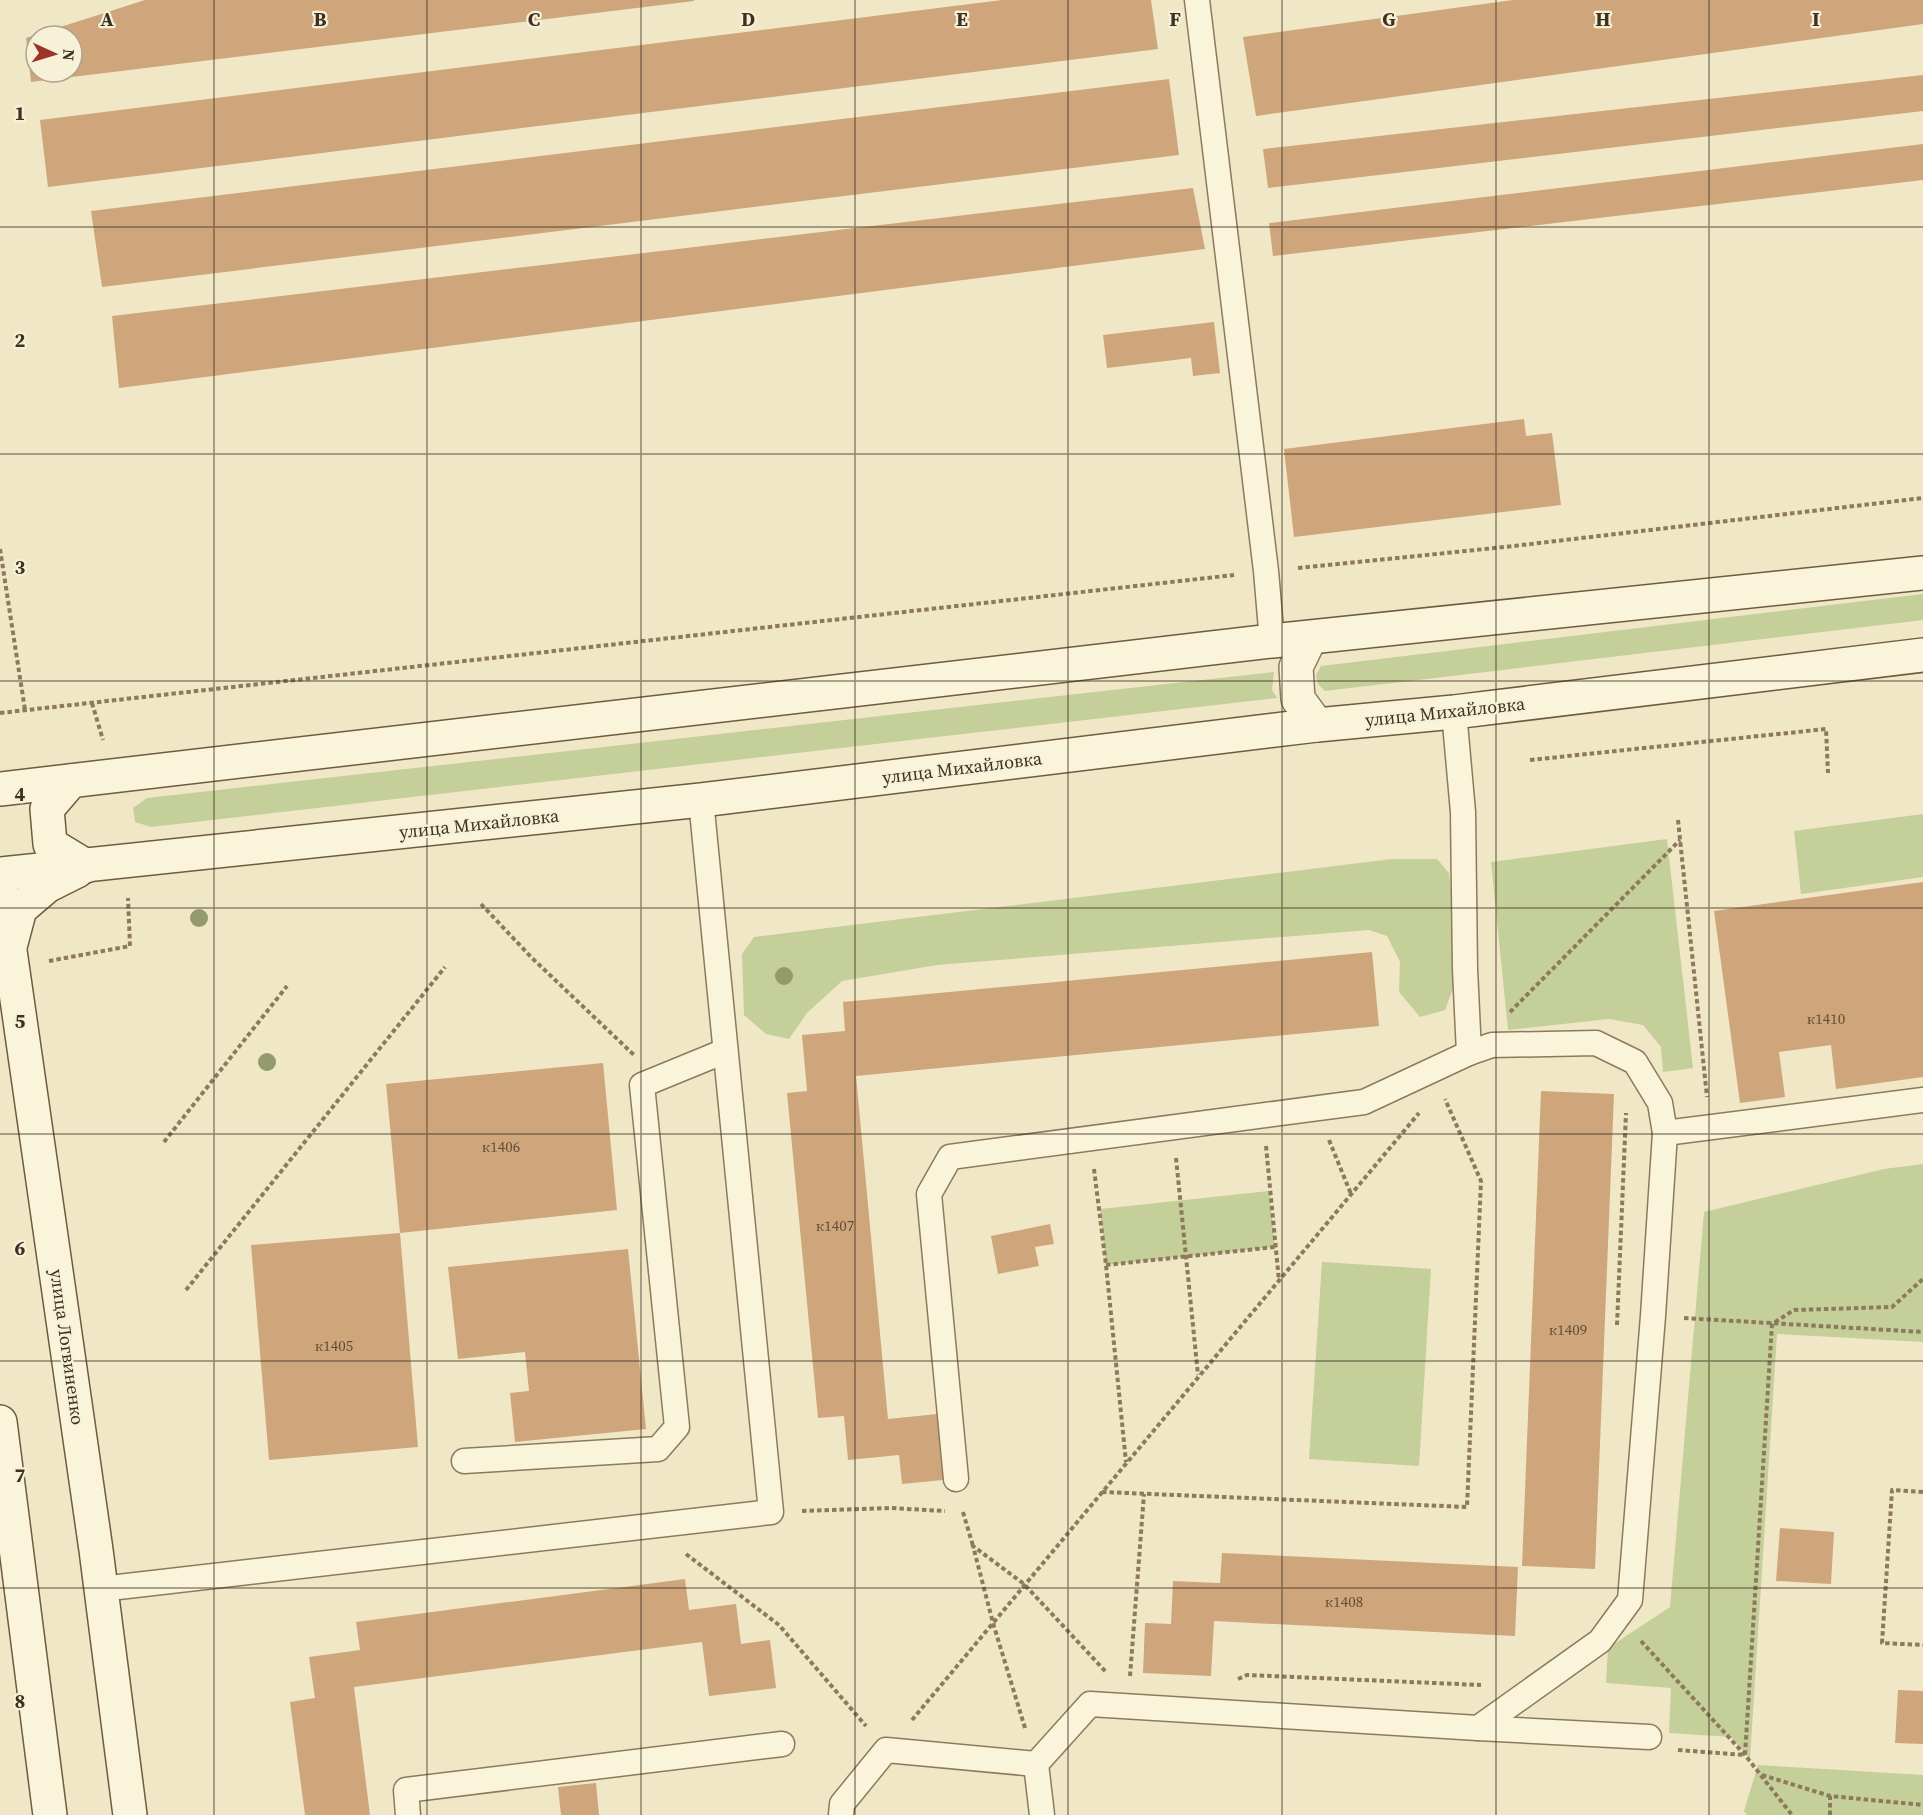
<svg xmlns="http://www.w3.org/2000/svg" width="1923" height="1815" viewBox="0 0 1923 1815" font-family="'Source Serif 4',serif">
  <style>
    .green { fill: #c4cf9a }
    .building { fill: #cfa67c; fill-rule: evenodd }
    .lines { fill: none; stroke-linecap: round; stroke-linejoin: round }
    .lane-casing { stroke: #8d7a5c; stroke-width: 27 }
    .street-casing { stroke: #8d7a5c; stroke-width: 36 }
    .secondary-casing { stroke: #6f5b3f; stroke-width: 36 }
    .path { stroke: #8d7a5c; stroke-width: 4; stroke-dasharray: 4.5 3; stroke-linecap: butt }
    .lane { stroke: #faf4db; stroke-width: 24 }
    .street { stroke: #faf4db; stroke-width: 33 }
    .secondary { stroke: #faf4db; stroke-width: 33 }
    .tree { fill: #94996e }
    .grid { fill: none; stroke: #3d3020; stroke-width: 1.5; stroke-opacity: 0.55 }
    .labels { text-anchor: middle; stroke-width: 4.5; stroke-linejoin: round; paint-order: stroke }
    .number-label { font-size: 15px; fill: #624e37 }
    .street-label { font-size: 18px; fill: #3d3020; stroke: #f7f1d7 }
    .grid-label { font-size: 20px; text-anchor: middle; font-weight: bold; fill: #3d3020; stroke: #f7f1d7; stroke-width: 4.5; stroke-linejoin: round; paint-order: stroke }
  </style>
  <rect width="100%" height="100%" fill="#f0e7c7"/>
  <g class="green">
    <polygon points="1923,594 1923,620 1325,691 1318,684 1316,675 1321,666"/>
    <polygon points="1274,672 1272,690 1277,698 151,827 135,822 133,808 147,798"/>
    <polygon points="1923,814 1923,877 1801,894 1794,831"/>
    <polygon points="1667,839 1693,1068 1663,1072 1661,1047 1643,1025 1609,1019 1508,1030 1491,862"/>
    <polygon points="1392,859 1437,859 1449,873 1456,935 1454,986 1445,1010 1420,1017 1399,992 1400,962 1387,936 1369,930 937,965 842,981 807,1013 789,1039 766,1034 744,1015 742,954 754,937"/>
    <polygon points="1923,1164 1923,1342 1777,1334 1750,1759 1731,1737 1669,1733 1671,1688 1606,1683 1608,1648 1670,1607 1704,1212 1884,1169"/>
    <polygon points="1269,1191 1275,1247 1106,1265 1100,1209"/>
    <polygon points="1322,1262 1431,1269 1419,1466 1309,1459"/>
    <polygon points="1758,1765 1923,1775 1923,1815 1747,1815 1744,1811"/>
  </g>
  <g class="building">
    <path d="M145,0H694V1L31,82L26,38ZM36,36H72V72H36Z"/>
    <polygon points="1002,0 1151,0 1158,49 48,187 40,120"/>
    <polygon points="1513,0 1923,0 1923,24 1256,116 1243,37"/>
    <polygon points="1923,75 1923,111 1268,188 1263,149"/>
    <polygon points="1169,79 1179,155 102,287 91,211"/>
    <polygon points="1923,144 1923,180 1273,256 1269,223"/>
    <polygon points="1193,188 1205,249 119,388 112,316"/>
    <polygon points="1214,322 1220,373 1193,376 1191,358 1107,368 1103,335"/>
    <polygon points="1524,419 1526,436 1552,433 1561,505 1294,537 1284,449"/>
    <polygon points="1923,882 1923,1077 1836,1089 1831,1045 1779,1052 1785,1097 1740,1103 1714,911"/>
    <polygon points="1372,952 1379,1026 856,1076 888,1419 937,1414 943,1480 902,1484 899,1455 848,1460 844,1416 818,1418 787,1093 807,1091 802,1035 845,1031 843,1002"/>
    <polygon points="603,1063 617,1210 400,1233 386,1084"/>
    <polygon points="1541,1091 1614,1094 1595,1569 1522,1566"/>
    <polygon points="1050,1224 1054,1244 1035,1247 1039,1266 998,1274 991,1236"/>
    <polygon points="400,1233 418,1447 269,1460 251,1245"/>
    <polygon points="628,1249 646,1429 515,1442 510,1393 529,1391 525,1352 458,1359 448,1267"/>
    <polygon points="1780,1528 1834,1532 1831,1584 1776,1581"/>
    <polygon points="1222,1553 1518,1567 1515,1636 1214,1621 1211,1676 1143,1673 1145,1623 1171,1624 1173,1581 1220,1583"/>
    <polygon points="685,1579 689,1610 736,1604 741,1644 770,1640 776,1688 709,1696 702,1642 354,1687 370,1815 305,1815 290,1702 315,1698 309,1657 360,1650 356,1622"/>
    <polygon points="1898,1690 1923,1691 1923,1744 1895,1743"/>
    <polygon points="596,1783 599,1815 561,1815 558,1787"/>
  </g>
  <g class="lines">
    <defs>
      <g id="lane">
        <polyline points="1197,0 1266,571 1272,641"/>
        <polyline points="1469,1053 1492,1045 1596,1043 1635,1062 1660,1103 1665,1133 1653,1316 1630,1600 1600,1641 1478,1728 1649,1737"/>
        <polyline points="1665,1133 1923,1100"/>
        <polyline points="464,1461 658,1449 677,1427 642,1085 725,1051"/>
        <polyline points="956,1479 929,1194 950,1157 1364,1102 1469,1053 1465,969 1463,812 1454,712"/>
        <polyline points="101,1589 771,1512 701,800"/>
        <polyline points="408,1815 406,1790 782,1744"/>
        <polyline points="841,1815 842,1804 886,1750 1036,1764"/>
        <polyline points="1042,1815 1036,1764 1090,1704 1478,1728"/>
      </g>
      <polyline id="street" points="1310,638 1296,667 1298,699 1317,725"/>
      <g id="secondary">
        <polyline points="71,781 47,809 50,844 86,866"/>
        <polyline points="0,789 1272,641 1923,573"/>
        <polyline points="0,874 701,800 1317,725 1454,712 1923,655"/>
        <polyline points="0,881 96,1550 130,1815"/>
        <polyline points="11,943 20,909 47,886 77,871"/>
        <polyline points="0,1422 50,1815"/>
      </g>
    </defs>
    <use href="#lane" class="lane-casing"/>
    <use href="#street" class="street-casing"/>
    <use href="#secondary" class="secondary-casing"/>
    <g class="path">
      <polyline points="0,549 25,710"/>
      <polyline points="1298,568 1505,547 1923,498"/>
      <polyline points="92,703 103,740"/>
      <polyline points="0,713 1234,575"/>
      <polyline points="1530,760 1826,729 1828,773"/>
      <polyline points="1678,820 1707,1097"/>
      <polyline points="481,904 531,957 634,1055"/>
      <polyline points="49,961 130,946 128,898"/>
      <polyline points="1510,1012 1680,840"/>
      <polyline points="1329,1140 1351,1194"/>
      <polyline points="164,1142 287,986"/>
      <polyline points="1266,1146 1279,1281"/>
      <polyline points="1176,1158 1198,1375"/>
      <polyline points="1094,1169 1106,1265 1126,1462"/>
      <polyline points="1106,1265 1275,1247"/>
      <polyline points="186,1290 445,967"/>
      <polyline points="1684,1318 1923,1332"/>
      <polyline points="1617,1325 1626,1113"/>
      <polyline points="1102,1492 1467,1507 1481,1181 1445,1099"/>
      <polyline points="1923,1492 1892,1490 1882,1643 1923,1645"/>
      <polyline points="802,1511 890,1508 945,1511"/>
      <polyline points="963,1512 973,1546"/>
      <polyline points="686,1554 779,1625 866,1726"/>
      <polyline points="1641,1641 1745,1755 1792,1815"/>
      <polyline points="1130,1676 1144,1494"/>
      <polyline points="1238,1679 1247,1675 1481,1685"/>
      <polyline points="912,1720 1419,1113"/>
      <polyline points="1025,1728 993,1623 973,1546 1024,1584 1106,1672"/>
      <polyline points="1678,1750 1745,1755 1772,1324 1794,1310 1892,1307 1923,1279"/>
      <polyline points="1762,1775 1830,1796 1923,1805"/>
      <polyline points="1830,1815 1830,1796"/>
    </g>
    <use href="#lane" class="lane"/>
    <use href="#street" class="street"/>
    <use href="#secondary" class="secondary"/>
  </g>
  <g class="tree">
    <circle cx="199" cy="918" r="9"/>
    <circle cx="784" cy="976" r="9"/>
    <circle cx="267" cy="1062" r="9"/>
  </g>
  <path class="grid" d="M214,0V1815M427,0V1815M641,0V1815M855,0V1815M1068,0V1815M1282,0V1815M1496,0V1815M1709,0V1815M0,227H1923M0,454H1923M0,681H1923M0,908H1923M0,1134H1923M0,1361H1923M0,1588H1923"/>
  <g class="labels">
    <g class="number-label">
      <text x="1826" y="1024">к1410</text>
      <text x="501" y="1152">к1406</text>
      <text x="835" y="1231">к1407</text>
      <text x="1568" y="1335">к1409</text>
      <text x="334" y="1351">к1405</text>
      <text x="1344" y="1607">к1408</text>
    </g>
    <g class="street-label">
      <text transform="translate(1445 712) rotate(-6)" y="6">улица Михайловка</text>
      <text transform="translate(962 768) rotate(-7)" y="6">улица Михайловка</text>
      <text transform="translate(479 824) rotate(-6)" y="6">улица Михайловка</text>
      <text transform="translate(67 1347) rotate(82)" y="6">улица Логвиненко</text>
    </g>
  </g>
  <g class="grid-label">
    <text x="107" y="26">A</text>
    <text x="320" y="26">B</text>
    <text x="534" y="26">C</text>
    <text x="748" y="26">D</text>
    <text x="962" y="26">E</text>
    <text x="1175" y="26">F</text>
    <text x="1389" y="26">G</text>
    <text x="1603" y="26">H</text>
    <text x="1816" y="26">I</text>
    <text x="20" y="120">1</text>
    <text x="20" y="347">2</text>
    <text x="20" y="574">3</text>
    <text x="20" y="801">4</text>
    <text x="20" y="1028">5</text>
    <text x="20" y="1255">6</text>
    <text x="20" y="1482">7</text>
    <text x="20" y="1708">8</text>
  </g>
  <g transform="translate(54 54) rotate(94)"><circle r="28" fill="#f7f1d7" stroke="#ada48e" stroke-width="1.5"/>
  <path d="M0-4.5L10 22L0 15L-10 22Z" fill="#9e332a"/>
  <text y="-9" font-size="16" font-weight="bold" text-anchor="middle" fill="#3d3020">N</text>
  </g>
</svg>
